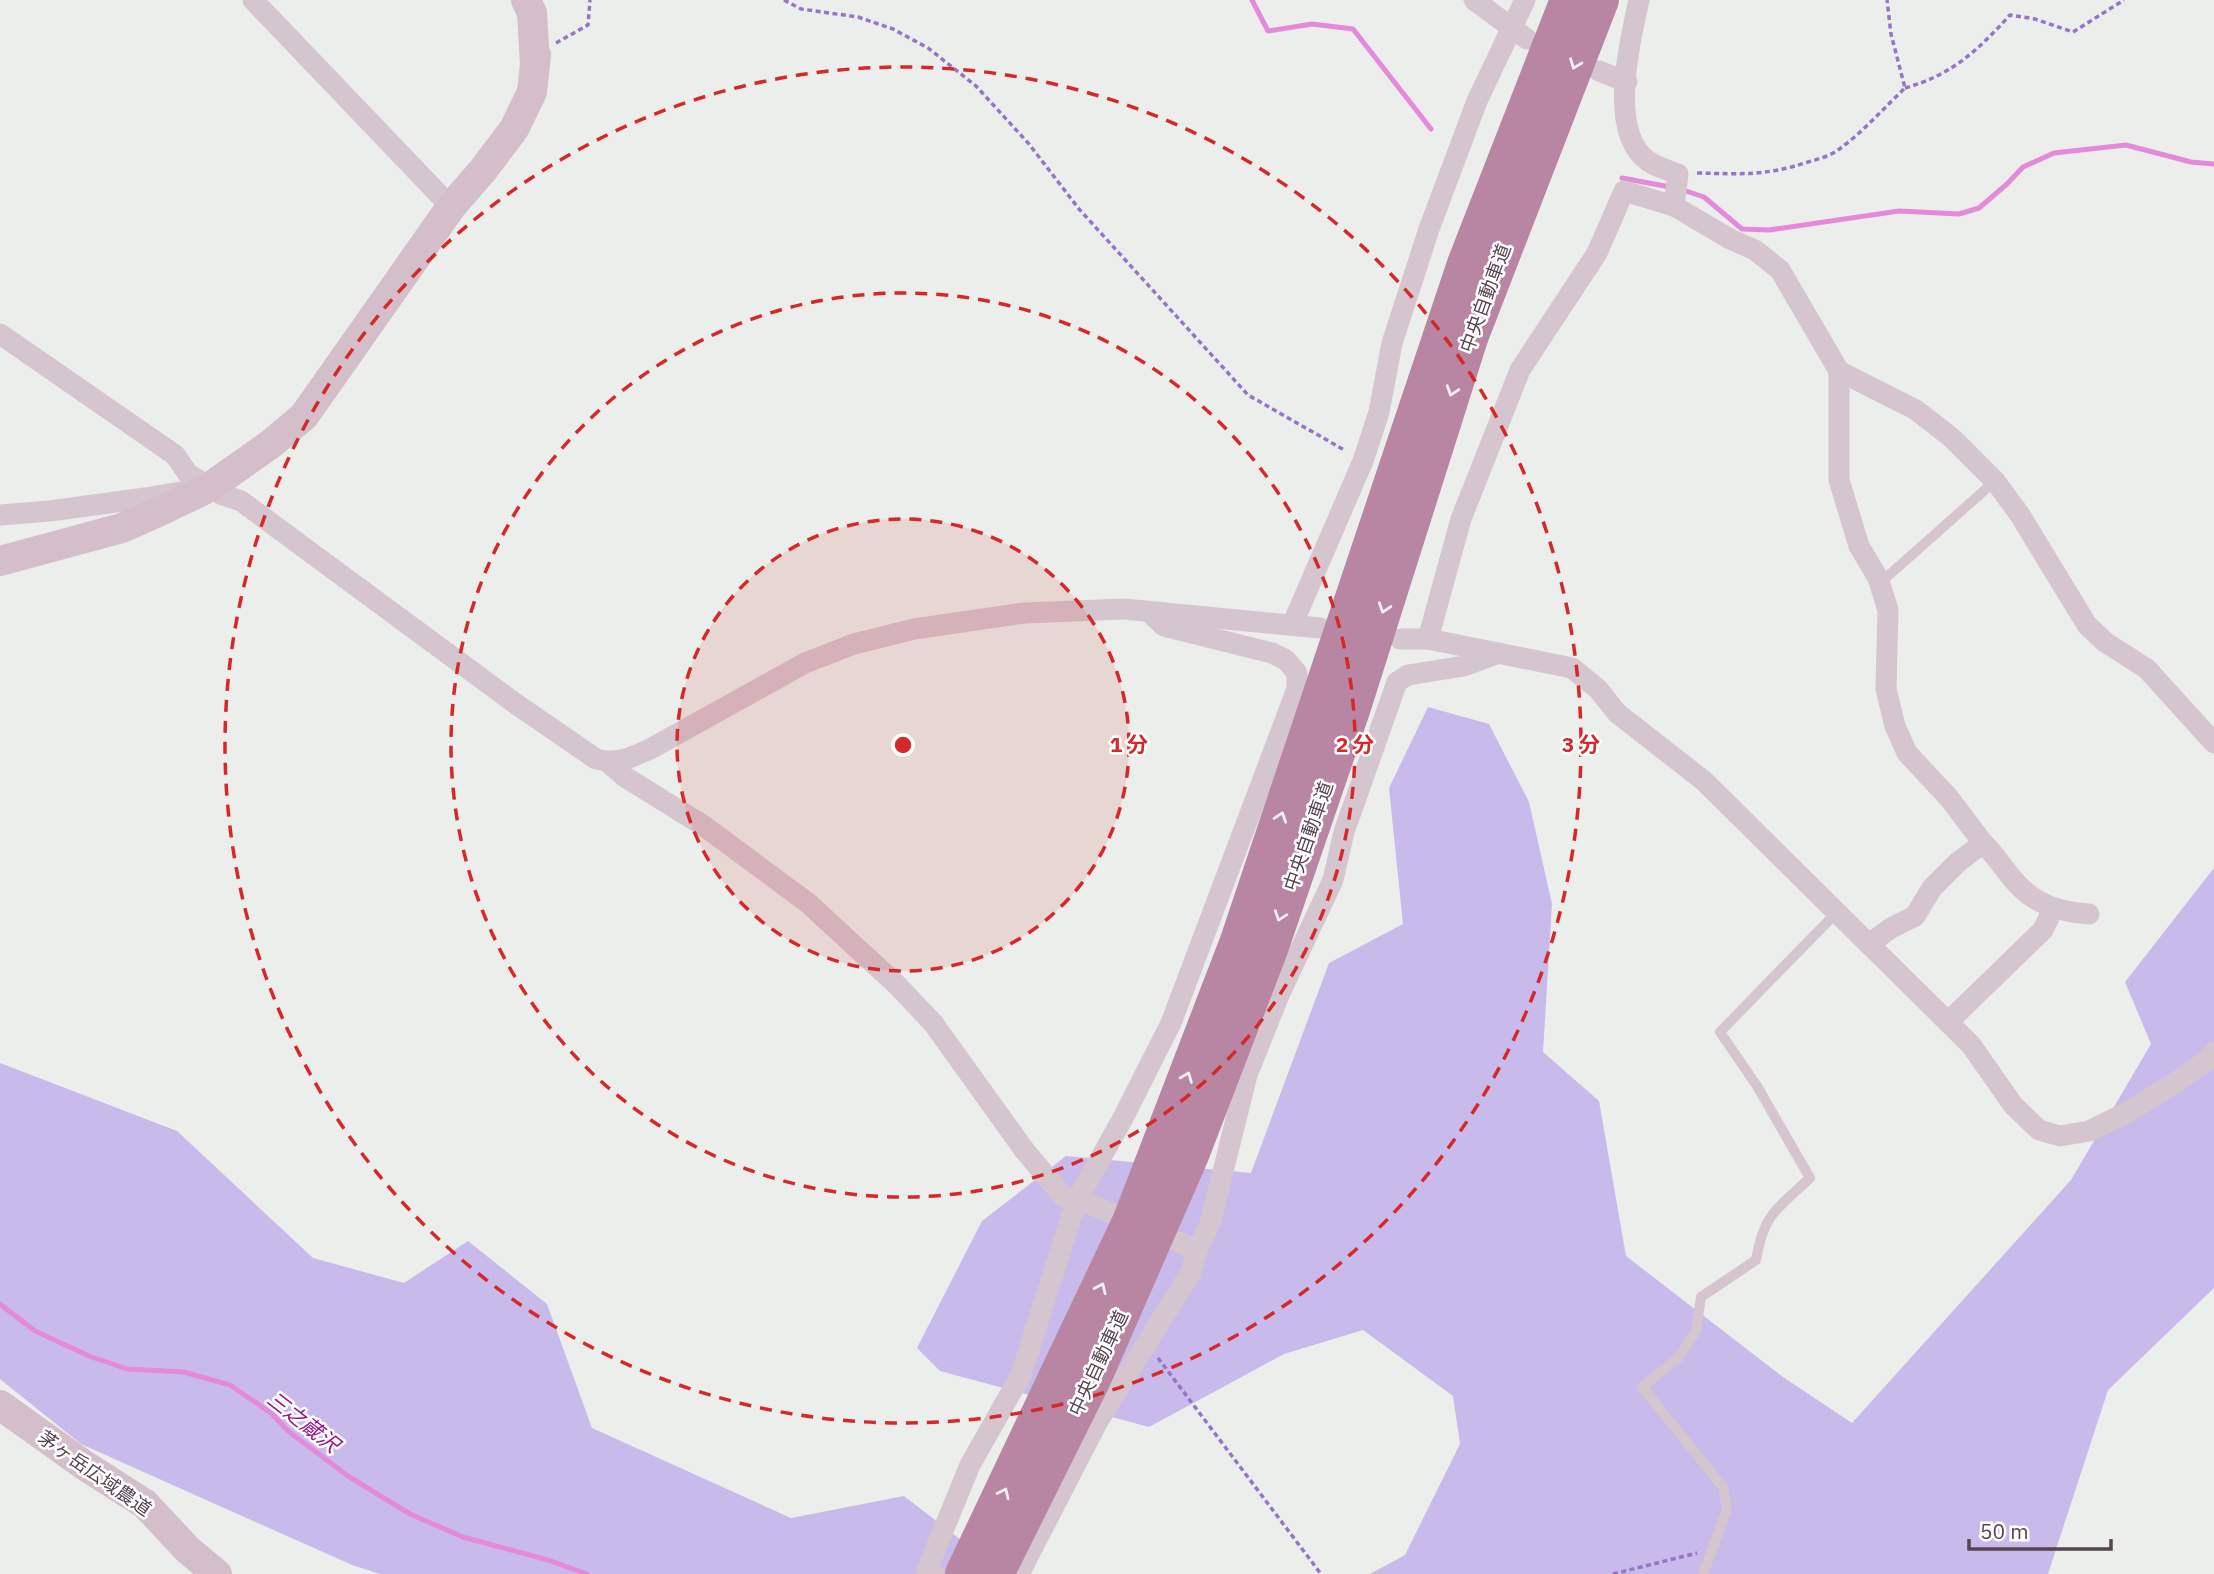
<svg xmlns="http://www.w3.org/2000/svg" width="2214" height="1574" viewBox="0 0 2214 1574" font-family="'IBM Plex Sans','Noto Sans JP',sans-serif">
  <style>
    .green { fill: #c8baeb }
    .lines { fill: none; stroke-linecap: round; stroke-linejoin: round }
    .stream { stroke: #e589db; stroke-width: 5 }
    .path { stroke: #9775c6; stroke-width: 3.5; stroke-dasharray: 5 3.5; stroke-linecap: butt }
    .lane { stroke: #d5c5cf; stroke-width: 10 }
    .street { stroke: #d5c5cf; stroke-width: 21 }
    .secondary { stroke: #d4beca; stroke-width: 30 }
    .highway { stroke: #b885a2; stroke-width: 38 }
    .oneway { stroke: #f4edf1 }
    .ring { fill: none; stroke: #d62828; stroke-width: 3.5; stroke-dasharray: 12 9 }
    .labels { text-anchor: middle; stroke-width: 5; stroke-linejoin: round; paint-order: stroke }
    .street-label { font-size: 19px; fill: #574550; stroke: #fff }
    .water-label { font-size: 21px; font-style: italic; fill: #9b148b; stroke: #fff }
    .centre { fill: #d62828; stroke: #fff; stroke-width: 3.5 }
    .ring-label { font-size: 21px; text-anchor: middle; font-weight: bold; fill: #d62828; stroke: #fff; stroke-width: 5; stroke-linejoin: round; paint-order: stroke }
  </style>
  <rect width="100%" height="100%" fill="#ebeeeb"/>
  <g class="green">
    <polygon points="1428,707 1489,724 1529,802 1552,904 1543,1052 1599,1101 1626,1256 1783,1377 1852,1423 2071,1180 2151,1044 2125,982 2214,868 2214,1288 2108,1390 2048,1574 1370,1574 1405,1555 1460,1444 1453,1396 1363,1330 1284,1354 1149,1427 940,1371 917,1348 982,1221 1066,1156 1251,1173 1329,963 1403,924 1389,788"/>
    <polygon points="0,1063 177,1131 313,1258 404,1283 468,1241 547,1304 592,1428 791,1518 904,1496 1005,1574 380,1574 352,1565 81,1444 0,1379"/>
  </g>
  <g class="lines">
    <g class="stream">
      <polyline points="1252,0 1268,31 1312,24 1353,29 1431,129"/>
      <polyline points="1622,178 1670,187"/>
      <polyline points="1680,189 1704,197 1742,229 1769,230 1899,211 1959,214 1979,208 2007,184 2023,167 2054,153 2126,145 2191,162 2214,164"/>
      <polyline points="0,1304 35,1331 89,1356 127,1369 184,1372 230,1385 271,1413 288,1431 348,1476 410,1514 463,1537 548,1560 587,1574"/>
    </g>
    <g class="path">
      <polyline points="784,0 801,9 858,17 893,29 928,48 976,86 1029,144 1079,209 1248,395 1346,451"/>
      <polyline points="556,43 588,25 590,0"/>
      <path d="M1905,88C1952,75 1978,50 2010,15L2035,19L2073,32L2124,0"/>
      <path d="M1697,173C1741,174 1766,176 1808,162C1818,159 1830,156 1838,150C1862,133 1884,108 1905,88L1891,34L1887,0"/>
      <polyline points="1158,1358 1321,1574"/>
      <polyline points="1613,1574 1697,1553"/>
    </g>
    <g class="lane">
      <polyline points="1879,584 1995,481"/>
      <path d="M1703,1574L1727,1510L1723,1487L1642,1387L1678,1358L1696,1331L1701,1297L1756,1260C1764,1213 1777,1209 1810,1178L1757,1086L1720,1032L1837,912"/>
    </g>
    <g class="street">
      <polyline points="253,0 451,207"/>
      <polyline points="1474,0 1527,39"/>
      <path d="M1639,0C1630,41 1607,132 1648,161C1656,167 1668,170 1678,174L1674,206L1730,239L1755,250L1780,270L1839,371L1916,410L1952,438L1995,481L2020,515L2087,625L2105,642L2147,669L2214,743"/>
      <polyline points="1599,71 1627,82"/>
      <polyline points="0,334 175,455 188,474 210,487"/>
      <polyline points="1839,371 1839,480 1859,546 1878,578 1888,610 1886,689 1895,726 1907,753 1949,798 1983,843 1957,863 1932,888 1915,916 1891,928 1869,944"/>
      <path d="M0,515L50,511L145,498L210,487L220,494L241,501L516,704L596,759C617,765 633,757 652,748L805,663L854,644L914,629L1024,613L1124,609L1320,628"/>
      <polyline points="1293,623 1363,461 1379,412 1392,343 1429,229 1477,101 1525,0"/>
      <polyline points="1400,639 1428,639 1572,668 1598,689 1617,713 1704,781 1971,1045 2013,1105 2039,1130 2060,1136 2089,1131 2128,1112 2167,1088 2205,1062 2214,1052"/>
      <polyline points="1428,639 1461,519 1520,370 1597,253 1624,191 1674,206"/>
      <polyline points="609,763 625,777 704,826 808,903 897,985 933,1023 1025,1151 1062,1195 1076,1202 1090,1204 1197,1250"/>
      <path d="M1983,843C1997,856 2006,873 2019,886C2039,906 2062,912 2089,914"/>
      <polyline points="1948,1022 2043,930 2053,909"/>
      <polyline points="934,1574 927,1570 970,1465 1021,1375 1076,1202 1123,1118 1171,1023 1297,689 1297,673 1286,660 1272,653 1164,626 1149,612"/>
      <polyline points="1019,1574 1098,1421 1190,1274 1197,1250 1210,1224 1247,1075 1279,995 1333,880 1344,832 1397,682 1408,675 1464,666 1499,653"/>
    </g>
    <g class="secondary">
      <polyline points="526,0 532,13 535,63"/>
      <polyline points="0,561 122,528 156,513 210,487 272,443 304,416 451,207 483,170 514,129 532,92 536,55"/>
      <polyline points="0,1405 84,1465 145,1504 188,1550 217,1574"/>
    </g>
    <g class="highway">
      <polyline points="964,1574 1131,1222 1239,941 1466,264 1569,0"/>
      <polyline points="995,1574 1093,1377 1190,1155 1269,949 1352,707 1469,338 1600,0"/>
    </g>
  </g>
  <defs><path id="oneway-chevron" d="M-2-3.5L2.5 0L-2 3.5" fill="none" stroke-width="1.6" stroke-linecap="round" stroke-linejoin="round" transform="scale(1.75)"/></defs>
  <g class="oneway">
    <use href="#oneway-chevron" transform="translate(1575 64) rotate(111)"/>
    <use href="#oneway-chevron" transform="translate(1452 391) rotate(108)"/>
    <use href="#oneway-chevron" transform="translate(1384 608) rotate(108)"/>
    <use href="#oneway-chevron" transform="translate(1281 817) rotate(-72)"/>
    <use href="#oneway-chevron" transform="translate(1280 916) rotate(109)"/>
    <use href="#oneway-chevron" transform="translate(1187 1077) rotate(-69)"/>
    <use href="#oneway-chevron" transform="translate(1101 1288) rotate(-65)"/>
    <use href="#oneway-chevron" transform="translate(1004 1493) rotate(-65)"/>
  </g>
  <circle cx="903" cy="745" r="226" fill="#d62828" fill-opacity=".12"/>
  <g class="ring">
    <circle cx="903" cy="745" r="226"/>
    <circle cx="903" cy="745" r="452"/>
    <circle cx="903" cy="745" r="678"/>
  </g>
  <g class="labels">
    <g class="street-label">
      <text transform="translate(1485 298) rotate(-70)" y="7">中央自動車道</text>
      <text transform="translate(1308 836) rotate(-71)" y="7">中央自動車道</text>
      <text transform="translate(1098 1363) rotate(-65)" y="7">中央自動車道</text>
      <text transform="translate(95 1473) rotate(35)" y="7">茅ヶ岳広域農道</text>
    </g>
    <g class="water-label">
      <text transform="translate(303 1422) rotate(38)" y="7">三之蔵沢</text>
    </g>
  </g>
  <circle cx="903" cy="745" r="10" class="centre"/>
  <g class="ring-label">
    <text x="1129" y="752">1 分</text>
    <text x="1355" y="752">2 分</text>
    <text x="1581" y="752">3 分</text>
  </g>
  <path d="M1969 1539v10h142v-10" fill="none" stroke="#574550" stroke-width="3.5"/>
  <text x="1980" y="1539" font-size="21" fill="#574550" stroke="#ffffff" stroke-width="5" paint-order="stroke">50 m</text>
</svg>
